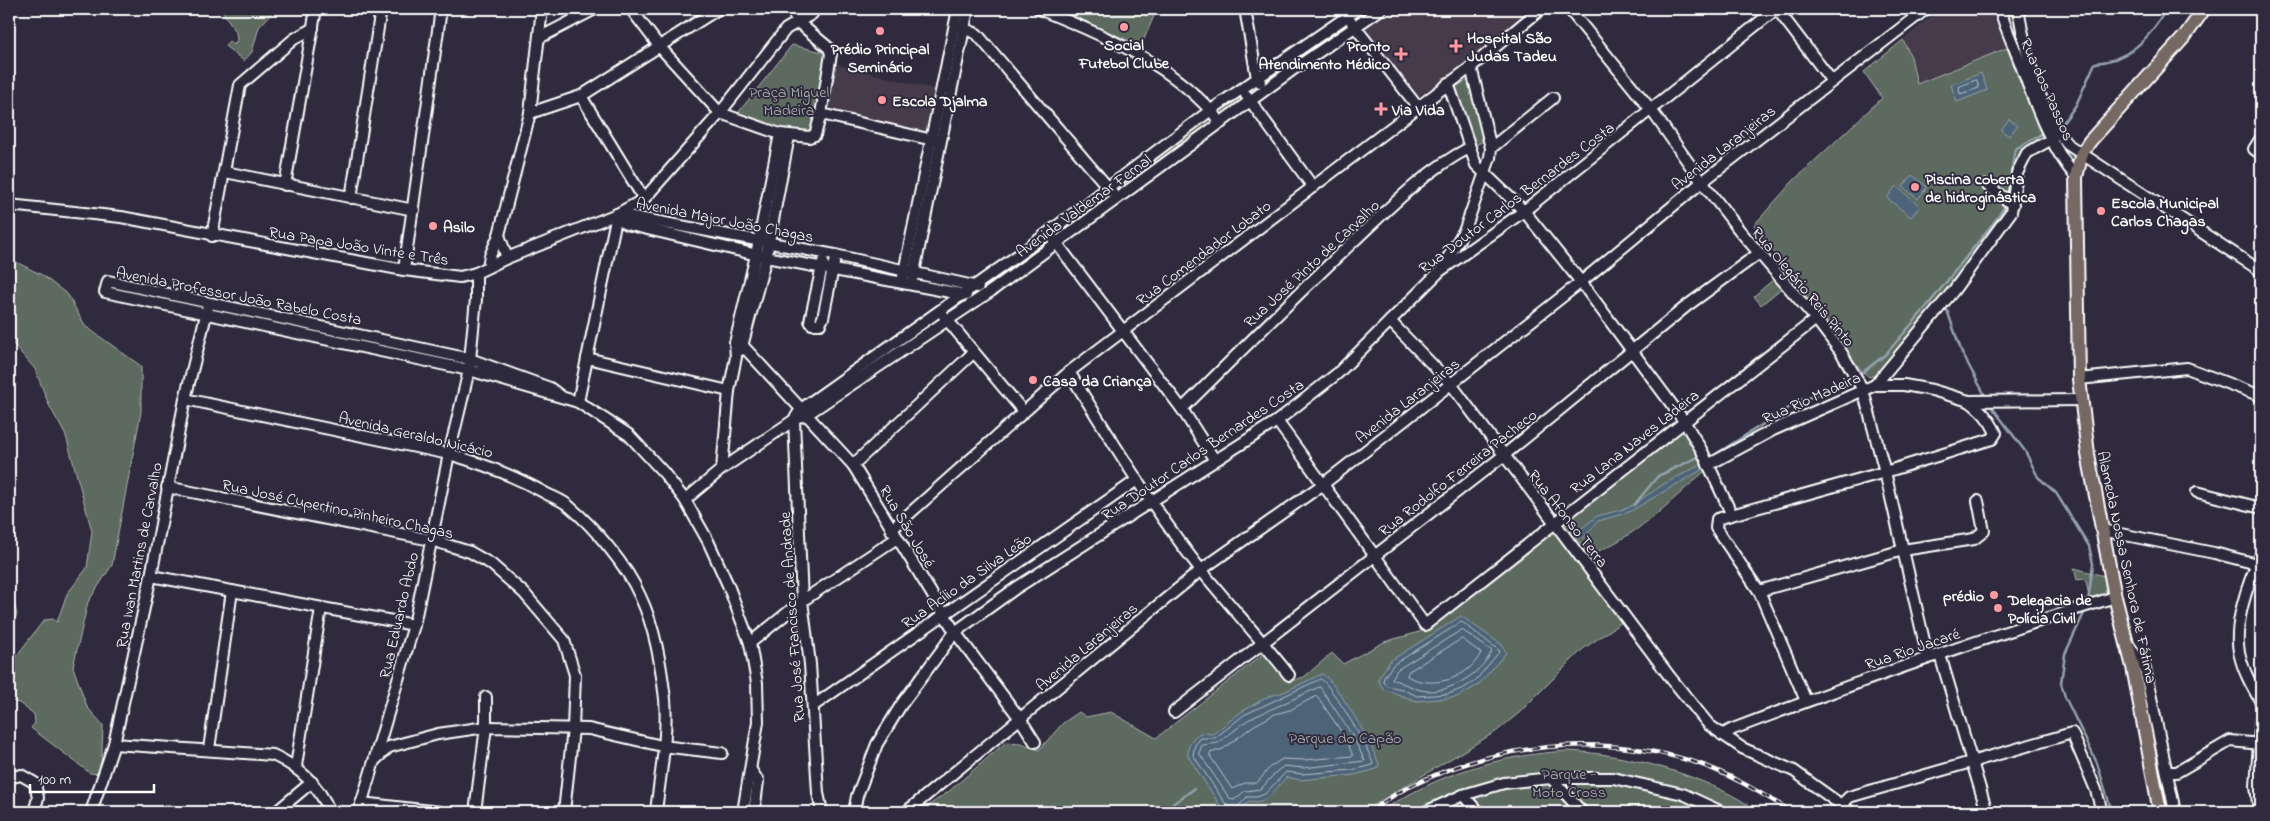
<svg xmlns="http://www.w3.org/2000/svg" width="2270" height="821" viewBox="0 0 2270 821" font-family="'Indie Flower',sans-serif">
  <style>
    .built { fill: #443a4b }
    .green { fill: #5c6a5f; stroke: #aeb4af }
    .water { fill: #4d6478; stroke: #94a2ae }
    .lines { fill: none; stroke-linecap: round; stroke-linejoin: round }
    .shore { stroke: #b8c1c9; stroke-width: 1 }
    .stream { stroke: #94a2ae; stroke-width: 2.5 }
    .minor-casing { stroke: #fff; stroke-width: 14 }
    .major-casing { stroke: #fff; stroke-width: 16 }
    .minor { stroke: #2f2a3d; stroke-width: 10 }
    .major { stroke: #766964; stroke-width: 12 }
    .rail-casing { stroke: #fff; stroke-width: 4.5 }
    .rail { stroke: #2f2a3d; stroke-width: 2.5; stroke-dasharray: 8; stroke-linecap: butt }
    .poi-dot { fill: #ff9aa2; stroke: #2f2a3d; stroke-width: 2 }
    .labels { text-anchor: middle; stroke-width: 4; stroke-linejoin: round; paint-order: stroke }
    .poi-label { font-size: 16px; font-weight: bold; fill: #fff; stroke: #2f2a3d; text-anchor: start }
    .street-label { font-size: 16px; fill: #fff; stroke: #2f2a3d }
    .park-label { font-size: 16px; fill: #aeb4af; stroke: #2f2a3d }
  </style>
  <rect width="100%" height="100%" fill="#2f2a3d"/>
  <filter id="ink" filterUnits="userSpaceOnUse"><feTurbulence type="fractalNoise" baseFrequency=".02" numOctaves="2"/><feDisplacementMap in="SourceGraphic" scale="10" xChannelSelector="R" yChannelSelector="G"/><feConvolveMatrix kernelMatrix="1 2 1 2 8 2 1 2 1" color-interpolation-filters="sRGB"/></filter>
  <g filter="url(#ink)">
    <g class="built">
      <polygon points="1382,9 1538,9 1446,84 1443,81 1415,98 1357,26"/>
      <polygon points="1940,9 1993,9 2007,48 1921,83 1788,270 1754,225 1794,180 1882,98 1864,72"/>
      <polygon points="831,63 942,91 931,140 821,114"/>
    </g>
    <g class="green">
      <polygon points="221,9 276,9 259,27 252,52 244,61 225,46 229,41 234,45 237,40 236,32"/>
      <polygon points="1057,9 1157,9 1141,46"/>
      <polygon points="1359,9 1381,9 1221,123 1211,111"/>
      <polygon points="2002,9 2017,9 2044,106 2079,154 2075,164 2072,165 2053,136"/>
      <polygon points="1903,40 1911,57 1917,84 2007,48 2021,84 2048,139 2028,149 2009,207 2002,219 1912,337 1876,375 1869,377 1861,370 1754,225 1794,180 1882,98 1864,72"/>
      <polygon points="792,45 827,53 829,57 811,134 781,133 740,117 738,113"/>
      <polygon points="1468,80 1486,140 1472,147 1450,90"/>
      <polygon points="1211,112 1219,123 1061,235 1057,230"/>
      <polygon points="1044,239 1048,245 991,289 977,285"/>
      <polygon points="12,260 42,275 68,295 85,326 141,366 141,412 112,565 88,602 73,667 87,707 103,725 101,774 90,773 31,728 35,723 34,714 19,703 9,700 9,655 14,659 44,620 53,619 57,622 67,594 87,568 92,531 66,436 49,405 35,369 9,339 9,264"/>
      <polygon points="1775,278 1783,287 1761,305 1754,296"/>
      <path d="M1683,429L1697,452L1705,471C1666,505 1638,536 1589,555L1564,522Z"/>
      <polygon points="1553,528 1625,620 1583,649 1519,713 1497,731 1362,812 919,812 948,792 1006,742 1021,743 1039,750 1063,723 1079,712 1086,717 1111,712 1156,738 1267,651 1288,682 1304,677 1332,653 1343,664 1384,642 1426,630"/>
      <polygon points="2074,568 2104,576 2107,597 2090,602 2086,581 2084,579 2077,580"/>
      <polygon points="9,579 17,615 9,626"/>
      <path d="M1568,751C1629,754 1709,776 1759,812H1380C1437,774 1499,755 1568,751Z"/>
    </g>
    <g class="water">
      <polygon points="1981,73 1987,90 1957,102 1951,85"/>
      <polygon points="2009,119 2017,126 2009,136 2001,130"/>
      <polygon points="1912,175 1927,187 1918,199 1903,187"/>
      <polygon points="1896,186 1920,206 1911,217 1887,198"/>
      <polygon points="1702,464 1703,469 1629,512 1598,521 1583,539 1577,532 1597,516 1628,508 1664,484"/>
      <polygon points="1461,616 1502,645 1506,653 1478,685 1457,697 1417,701 1383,689 1378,679 1390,661"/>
      <path d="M1322,674C1336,681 1375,749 1379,765L1377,769L1354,775L1300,780L1287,777C1274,788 1270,805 1249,801L1239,812H1230L1221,807L1188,756C1187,746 1191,739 1200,733L1213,734L1241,712L1269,696L1282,693Z"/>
    </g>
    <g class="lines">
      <g class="shore">
        <polygon points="1977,80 1979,88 1960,94 1959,87"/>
        <polygon points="1462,622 1500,651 1475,681 1464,688 1448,694 1417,696 1402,689 1387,686 1383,681 1384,677 1393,665"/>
        <path d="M1462,630L1492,651C1481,675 1443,698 1417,689C1409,686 1400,682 1392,679L1397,670Z"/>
        <path d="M1462,639L1481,653C1468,679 1432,690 1407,676L1408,672Z"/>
        <path d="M1321,679C1331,685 1373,754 1373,765L1353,770L1302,774L1286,772L1265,794L1257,797H1247L1235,810H1232L1225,803L1193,755L1195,745L1201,738H1215L1244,715Z"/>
        <polygon points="1320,687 1351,733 1365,761 1303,768 1284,766 1276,772 1261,789 1245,791 1234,800 1230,799 1199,753 1202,745 1218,743 1248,720"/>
        <polygon points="1317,696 1345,737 1353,756 1304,760 1282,759 1270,767 1257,783 1245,783 1232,789 1210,756 1210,753 1223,749 1253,726 1275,714 1290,710"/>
      </g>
      <g class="stream">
        <path d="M2060,127L2076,105L2095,63C2128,61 2151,37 2166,9"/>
        <polyline points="2008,196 2015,149 2045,132"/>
        <polyline points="1947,310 1962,353 1987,399"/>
        <polyline points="1859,375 1885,355 1924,310 1998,217 2006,204"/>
        <polyline points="1989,403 2025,451 2038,477 2056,493 2089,546 2093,564 2088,601"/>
        <polyline points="1716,454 1801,400 1825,393 1854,378"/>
        <polyline points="1634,505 1658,476 1696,458"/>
        <polyline points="2086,609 2065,654 2061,683 2065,697 2097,763 2112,812"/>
        <polyline points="1161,812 1194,789"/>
      </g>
      <defs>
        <g id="minor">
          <polyline points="631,9 659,46 720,113 780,134 809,137 815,135 821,114 831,54 829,48 799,23 791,9"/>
          <path d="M1039,9C1105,36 1176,65 1221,123"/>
          <polyline points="1245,9 1257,78 1260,82"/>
          <polyline points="1569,9 1652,111 1702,182 1740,231 1816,319 1841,352 1854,374 1863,390 1885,472 1928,658"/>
          <polyline points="1777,9 1831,80"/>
          <path d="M2000,9C2004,24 2010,38 2016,52C2032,94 2046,142 2076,177"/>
          <path d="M2018,9C2026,54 2038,107 2067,144L2261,271"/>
          <polyline points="1352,23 1417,106"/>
          <polyline points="958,26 977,34 1112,192"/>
          <polyline points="539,38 595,9"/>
          <polyline points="1448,83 1476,165 1524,211 1581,282 1684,421 1702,451 1731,513"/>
          <polyline points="1246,95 1313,187"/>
          <polyline points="581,96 644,199"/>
          <polyline points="530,113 581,96 718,9"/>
          <polyline points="821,114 937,141"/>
          <polyline points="2261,138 2254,149 2261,154"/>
          <polyline points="1491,148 1553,98"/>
          <polyline points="225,172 414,210"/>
          <polyline points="285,185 316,9"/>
          <polyline points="1987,185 2013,205"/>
          <polyline points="351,198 381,9"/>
          <polyline points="9,205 121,217 404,270 460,277 476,273 507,258 617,214 644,199 720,113 786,29 812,14 815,9"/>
          <polyline points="617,214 835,255 978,287"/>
          <polyline points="617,214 626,224 766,257 966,295"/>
          <polyline points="499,235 507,258"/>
          <polyline points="212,236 240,85 294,39 313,28"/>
          <polyline points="1052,237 1182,409 1214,459"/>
          <polyline points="823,262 810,321 812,324 820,324 823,318 834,263"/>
          <polyline points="1443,266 1465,229 1490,158 1491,148 1471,67"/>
          <polyline points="488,267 490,256 499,235 530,113 542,9"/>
          <polyline points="404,270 441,9"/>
          <polyline points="903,277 958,9"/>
          <polyline points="913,277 968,9"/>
          <polyline points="944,316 1023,411"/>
          <polyline points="1390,321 1451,384 1670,677 1709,725 1742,748 1794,771 1851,812"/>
          <polyline points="735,343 743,346 853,465 955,632 1021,720 1035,742"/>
          <polyline points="741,350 766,257 789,136"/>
          <polyline points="587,358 729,391"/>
          <path d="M1069,372C1111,439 1152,508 1201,570C1230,606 1261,639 1289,675"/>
          <polyline points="2079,379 2187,368 2261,396"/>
          <polyline points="1875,385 1954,290 2011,212 2017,173 2027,153 2052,139"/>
          <polyline points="562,397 550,388 470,359 108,281 105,292 469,370 578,402 629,435 664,473 685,500 708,541 728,585 750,643 757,683 758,722 743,812"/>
          <path d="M185,399L449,454C484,464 515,476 547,494C555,498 564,501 570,507C595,528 627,566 640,596C655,627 661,665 665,699C668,736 660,775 656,812"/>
          <polyline points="578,402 617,214"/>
          <path d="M1182,409C1239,353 1295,296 1354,241C1389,208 1426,170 1469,148"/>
          <polyline points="797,417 806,415 991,291 1291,71 1381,9"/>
          <polyline points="794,420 802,601 810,664 818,793 822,812"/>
          <polyline points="1277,421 1425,625 1816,319"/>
          <polyline points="853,465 973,353"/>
          <polyline points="1708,465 1773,430 1875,385 1904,385 1932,390 1969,401 2082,400"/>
          <polyline points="722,469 729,391 736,357 735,343 756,255 780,134"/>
          <polyline points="167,487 431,540 470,552 491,564 524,593 564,640 575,675 573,729 564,812"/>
          <polyline points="2197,492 2261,508"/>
          <polyline points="685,500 722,469 794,420 801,409 1021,253 1211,110 1358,9"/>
          <polyline points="891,530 1069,372 1471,67 1541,9"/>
          <polyline points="2101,530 2214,553 2261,565"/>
          <path d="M2261,555C2248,582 2232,627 2240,656C2244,673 2253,688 2261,702"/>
          <polyline points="151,576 414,625"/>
          <polyline points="1759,591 1903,550 1974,539 1984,531 1978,501"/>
          <polyline points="750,643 802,601 897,538"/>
          <polyline points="2130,647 2145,669 2174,807"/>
          <polyline points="1940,655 1987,812"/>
          <path d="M1806,701L1759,591L1716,528L1717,519L1885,472L1992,439L1996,433C1989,418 1981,410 1969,401"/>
          <polyline points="813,706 1137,480"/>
          <polyline points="1174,712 1503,456 1688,305 1758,254"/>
          <path d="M1722,735L1733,729C1859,681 1986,637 2115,597"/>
          <path d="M114,744L273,755C300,768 318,784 330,812"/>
          <polyline points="209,749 232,591"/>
          <polyline points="376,759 389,747 438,734 486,727 589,729 662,746 722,753"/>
          <polyline points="296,766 321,608"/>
          <polyline points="751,770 758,781 754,812"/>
          <polyline points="2168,772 2177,772 2230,741 2261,744"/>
          <polyline points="9,778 21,775 35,783 38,798 34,812"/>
          <polyline points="1551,778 1613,778 1683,794 1722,812"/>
          <polyline points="1463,795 1478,812"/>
          <polyline points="361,803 440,812"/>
          <polyline points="1842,804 1849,797 2072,733 2096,790 2102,812"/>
          <polyline points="91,812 114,744 151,576 185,399 208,307"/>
          <polyline points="276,812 312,782"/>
          <polyline points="359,812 414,625 449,454 469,370 476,299 476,273"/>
          <polyline points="475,812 486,727 486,697"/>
          <polyline points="854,812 857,796 877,744 901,705 955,632 1016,588 1277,421 1338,373 1440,271 1524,211 1776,9"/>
          <polyline points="906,812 1201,570 1322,485 1581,282 1702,182 1926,9"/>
          <polyline points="1425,812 1463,795 1504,783 1551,778 1582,812"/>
          <polyline points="2259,812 2256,786 2261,714"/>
        </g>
        <polyline id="major" points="2160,812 2133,667 2115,597 2088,454 2079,379 2076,177 2082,153 2090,141 2185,36 2204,9"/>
      </defs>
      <use href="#minor" class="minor-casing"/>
      <use href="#major" class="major-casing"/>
      <use href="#minor" class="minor"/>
      <use href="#major" class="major"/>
      <defs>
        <path id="rail" d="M1369,812C1381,804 1394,794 1407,788C1495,743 1597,733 1691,761C1727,772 1761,793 1792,812"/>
      </defs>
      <use href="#rail" class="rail-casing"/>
      <use href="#rail" class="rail"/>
    </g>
  </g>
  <g class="poi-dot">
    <circle cx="1124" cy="27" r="5"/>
    <circle cx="880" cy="31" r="5"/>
    <path d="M1453.5 38.5h5v5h5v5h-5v5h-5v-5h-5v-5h5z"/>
    <path d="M1398.5 46.5h5v5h5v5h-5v5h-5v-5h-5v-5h5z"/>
    <circle cx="882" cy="100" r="5"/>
    <path d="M1378.5 101.5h5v5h5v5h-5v5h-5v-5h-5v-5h5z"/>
    <circle cx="1915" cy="187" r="5"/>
    <circle cx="2101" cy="211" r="5"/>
    <circle cx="433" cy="226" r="5"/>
    <circle cx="1033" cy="380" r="5"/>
    <circle cx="1994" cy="595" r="5"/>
    <circle cx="1998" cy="608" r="5"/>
  </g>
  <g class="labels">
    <g class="poi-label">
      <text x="1467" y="43">Hospital São<tspan x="1467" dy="18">Judas Tadeu</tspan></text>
      <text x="1124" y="50" text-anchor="middle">Social<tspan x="1124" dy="18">Futebol Clube</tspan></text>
      <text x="1390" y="51" text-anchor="end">Pronto<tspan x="1390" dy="18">Atendimento Médico</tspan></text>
      <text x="880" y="54" text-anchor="middle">Prédio Principal<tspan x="880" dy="18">Seminário</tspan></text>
      <text x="892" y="106">Escola Djalma</text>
      <text x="1392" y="115">Via Vida</text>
      <text x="1925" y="184">Piscina coberta<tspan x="1925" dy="18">de hidroginástica</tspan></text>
      <text x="2111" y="208">Escola Municipal<tspan x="2111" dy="18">Carlos Chagas</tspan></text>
      <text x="443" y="232">Asilo</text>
      <text x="1043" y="386">Casa da Criança</text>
      <text x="1984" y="601" text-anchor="end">prédio</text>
      <text x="2008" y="605">Delegacia de<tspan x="2008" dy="18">Polícia Civil</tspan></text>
    </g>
    <g class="street-label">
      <text transform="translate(2048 89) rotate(66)" y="6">Rua dos Passos</text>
      <text transform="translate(1723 147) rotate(-38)" y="6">Avenida Laranjeiras</text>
      <text transform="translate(1516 197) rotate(-37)" y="6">Rua Doutor Carlos Bernardes Costa</text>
      <text transform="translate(1083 205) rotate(-36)" y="6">Avenida Valdemar Fernal</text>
      <text transform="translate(725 219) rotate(11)" y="6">Avenida Major João Chagas</text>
      <text transform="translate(359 245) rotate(9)" y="6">Rua Papa João Vinte e Três</text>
      <text transform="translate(1203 252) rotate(-37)" y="6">Rua Comendador Lobato</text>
      <text transform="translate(1311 263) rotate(-43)" y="6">Rua José Pinto de Carvalho</text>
      <text transform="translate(1804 286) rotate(50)" y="6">Rua Olegário Reis Pinto</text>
      <text transform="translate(239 295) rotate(11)" y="6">Avenida Professor João Rabelo Costa</text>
      <text transform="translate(1811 397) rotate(-24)" y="6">Rua Rio Madeira</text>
      <text transform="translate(1407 400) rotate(-38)" y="6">Avenida Laranjeiras</text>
      <text transform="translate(416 434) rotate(13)" y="6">Avenida Geraldo Nicácio</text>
      <text transform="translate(1634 441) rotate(-38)" y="6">Rua Lana Naves Ladeira</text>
      <text transform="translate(1202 449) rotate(-34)" y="6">Rua Doutor Carlos Bernardes Costa</text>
      <text transform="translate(1457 472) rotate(-38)" y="6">Rua Rodolfo Ferreira Pacheco</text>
      <text transform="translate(338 508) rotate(12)" y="6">Rua José Cupertino Pinheiro Chagas</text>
      <text transform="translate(1569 518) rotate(52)" y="6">Rua Afonso Terra</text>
      <text transform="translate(908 526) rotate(59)" y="6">Rua São José</text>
      <text transform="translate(138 555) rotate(-79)" y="6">Rua Ivan Martins de Carvalho</text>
      <text transform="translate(2128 567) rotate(78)" y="6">Alameda Nossa Senhora de Fátima</text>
      <text transform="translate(966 580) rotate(-35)" y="6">Rua Acílio da Silva Leão</text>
      <text transform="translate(398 615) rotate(-77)" y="6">Rua Eduardo Abdo</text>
      <text transform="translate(791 617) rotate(-94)" y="6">Rua José Francisco de Andrade</text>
      <text transform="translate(1086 646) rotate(-40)" y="6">Avenida Laranjeiras</text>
      <text transform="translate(1912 648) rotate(-19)" y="6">Rua Rio Jacaré</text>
    </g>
    <g class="park-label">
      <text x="789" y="97">Praça Miguel<tspan x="789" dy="18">Madeira</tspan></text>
      <text x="1345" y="743">Parque do Capão</text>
      <text x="1569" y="779">Parque -<tspan x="1569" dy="18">Moto Cross</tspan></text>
    </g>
  </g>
  <rect width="2270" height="821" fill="none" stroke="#2f2a3d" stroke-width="30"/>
  <rect x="15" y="15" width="2240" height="791" fill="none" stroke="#fff" stroke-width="2" filter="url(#ink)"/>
  <path d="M30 784v8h124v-8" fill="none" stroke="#ffffff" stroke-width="2.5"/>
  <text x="38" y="784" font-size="15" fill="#ffffff" stroke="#2f2a3d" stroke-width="4" paint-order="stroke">100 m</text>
</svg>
